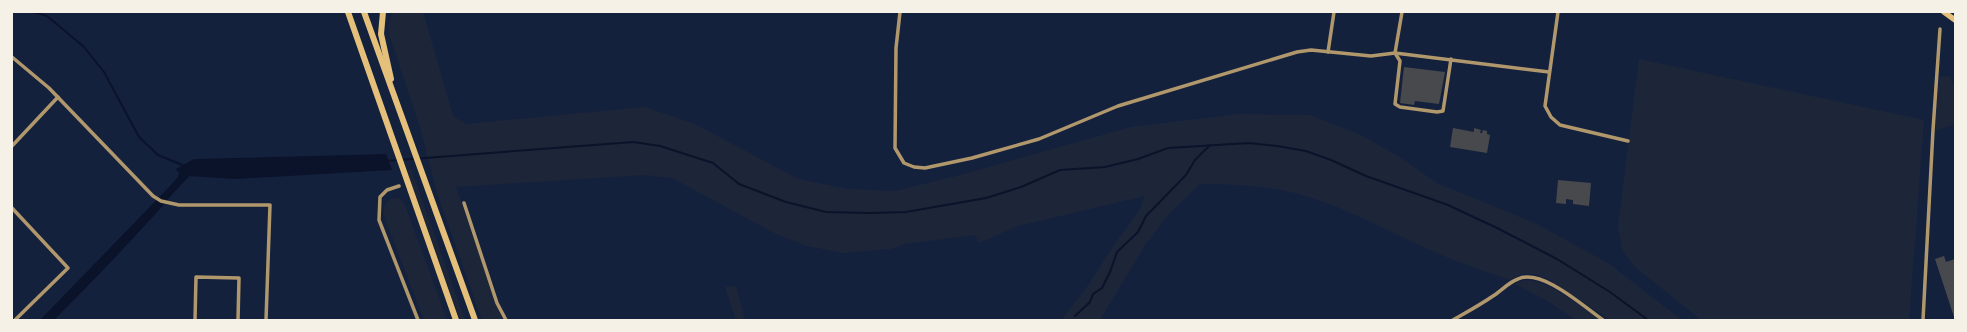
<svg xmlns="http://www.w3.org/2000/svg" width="1967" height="332" viewBox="0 0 1967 332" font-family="Lato,sans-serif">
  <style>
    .green { fill: #1d2539 }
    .water { fill: #0b132b }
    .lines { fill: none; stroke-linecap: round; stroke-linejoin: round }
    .stream { stroke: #0b132b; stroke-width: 2 }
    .building { fill: #48494c }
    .minor { stroke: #b1986c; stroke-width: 3.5 }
    .primary { stroke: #e5c07b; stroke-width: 5.5 }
    .trunk { stroke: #e5c07b; stroke-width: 6 }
  </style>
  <rect width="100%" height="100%" fill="#14213d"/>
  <g class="green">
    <path d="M392,12H423L453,116L466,124L645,107L695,124L798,179L848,189L895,191L960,175L1131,127L1239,114L1309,115L1359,134L1398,156L1437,183L1537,224L1608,263L1682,320H1610L1548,279L1534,274H1523L1510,280C1487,272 1462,264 1439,254C1395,235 1352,210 1306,196C1272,186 1236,184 1200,184L1170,213L1145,245L1100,320H1061L1085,290L1116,242L1139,211L1145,196L1018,226L979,243L975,235L906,244L890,249L844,253L807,246L776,234L672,178L644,175L456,187L495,301L503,320H482L437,193L420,127L390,37L389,24Z"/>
    <polygon points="1639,59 1924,120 1909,320 1701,320 1634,266 1622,249 1618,227"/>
    <polygon points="1950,76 1955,89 1955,124 1935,131 1939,77"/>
    <polygon points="411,169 465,320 460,320 407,171"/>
    <path d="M396,198L400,199L405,205L447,320H424L384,216C384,206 384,199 396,198Z"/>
    <path d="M1526,280C1551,281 1579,306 1600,320H1575L1546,300L1515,284Z"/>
    <polygon points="736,286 745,320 736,320 725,287"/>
  </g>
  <path class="water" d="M386,154L392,170L235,179L189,176C174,190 163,207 148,222C118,255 86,288 54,320H40L169,187L178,177L179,173L176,169L194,159Z"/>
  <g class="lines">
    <g class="stream">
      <polyline points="34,12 47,16 84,47 104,72 139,137 158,155 185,166"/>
      <polyline points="386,161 633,142 660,146 713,163 739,184 786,202 826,212 870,213 906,212 986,198 1021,187 1060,170 1105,167 1138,159 1168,148 1249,143 1277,146 1306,151 1331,160 1366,176 1448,205 1497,228 1557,259 1610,292 1648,320"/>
      <polyline points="170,195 190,174"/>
      <polyline points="1075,316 1090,302 1093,294 1102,288 1110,272 1117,252 1138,232 1146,216 1186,175 1195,160 1210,145"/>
    </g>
  </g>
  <g class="building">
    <polygon points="1404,67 1445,72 1439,104 1415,101 1414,105 1400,103"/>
    <polygon points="1453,128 1474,132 1474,128 1481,130 1480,133 1482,133 1483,130 1487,131 1487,134 1490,135 1487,153 1450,147"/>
    <polygon points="1558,180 1591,183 1589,206 1573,204 1573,200 1566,199 1566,204 1556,203"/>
    <polygon points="1944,256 1946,262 1955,259 1955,320 1935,259"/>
  </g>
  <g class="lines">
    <g class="minor">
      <polyline points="900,12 896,48 895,148 904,163 914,167 925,168 972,158 1039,139 1118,106 1297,52 1311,50 1371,56 1395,53 1549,72"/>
      <polyline points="1402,12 1395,53 1400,61 1395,104 1400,107 1437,112 1443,111 1451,59"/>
      <polyline points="1558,12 1545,106 1551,117 1560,125 1628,141"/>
      <polyline points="1328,52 1334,12"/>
      <polyline points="12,57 49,88 153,196 161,201 179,205 270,205 266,320"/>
      <polyline points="12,146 58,97"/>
      <polyline points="399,186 387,190 380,197 379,220 418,320"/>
      <polyline points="464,203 497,303 506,320"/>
      <polyline points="12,208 68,268 15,320"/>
      <polyline points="195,320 196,277 239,278 238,320"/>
      <path d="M1453,320C1467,312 1480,305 1493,296C1501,291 1509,282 1518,279C1542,268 1584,307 1603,320"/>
      <polyline points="1923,320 1933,130 1940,29"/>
    </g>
    <polyline class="primary" points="1944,12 1955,20"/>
    <g class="trunk">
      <polyline points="348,12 456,320"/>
      <polyline points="364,12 475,320"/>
      <polyline points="383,12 381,34 391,79"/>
    </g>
  </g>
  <rect width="1967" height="332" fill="none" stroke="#f6f1e7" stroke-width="26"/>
</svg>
